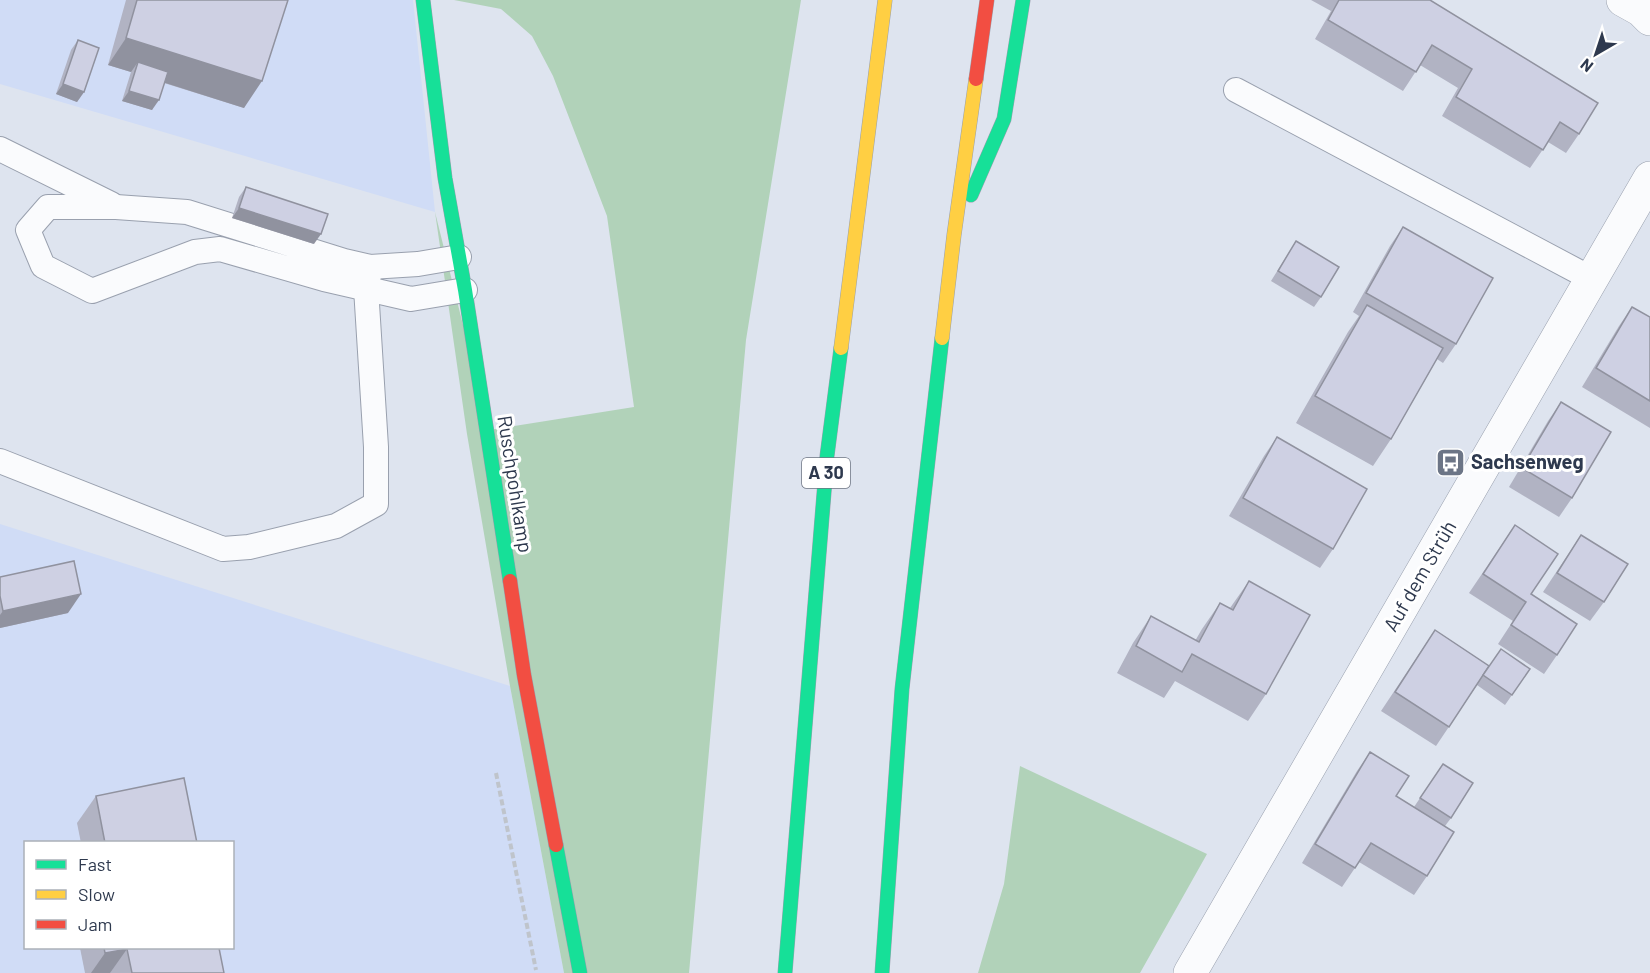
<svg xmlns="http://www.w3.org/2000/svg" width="1650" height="973" viewBox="0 0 1650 973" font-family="Barlow,sans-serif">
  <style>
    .built { fill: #d0dcf6; fill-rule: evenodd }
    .green { fill: #b1d2b9 }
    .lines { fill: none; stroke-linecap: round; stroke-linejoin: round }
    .lane-casing { stroke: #99a0ae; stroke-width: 26 }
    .street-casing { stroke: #99a0ae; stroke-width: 34 }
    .fast-casing { stroke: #99a0ae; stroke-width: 15 }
    .slow-casing { stroke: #99a0ae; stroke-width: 15 }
    .jam-casing { stroke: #99a0ae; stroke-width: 15 }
    .path { stroke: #bfc4cb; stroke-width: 4; stroke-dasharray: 6 3; stroke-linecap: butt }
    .lane { stroke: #fafbfd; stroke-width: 24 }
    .street { stroke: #fafbfd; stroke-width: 33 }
    .fast { stroke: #16e098; stroke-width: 14 }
    .slow { stroke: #ffcf43; stroke-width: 14 }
    .jam { stroke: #f24e42; stroke-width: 14 }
    .wall { fill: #b1b3c3 }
    .shaded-wall { fill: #90929f }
    .building { fill: #ced0e3; stroke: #90929f; stroke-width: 1.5 }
    .labels { text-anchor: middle; stroke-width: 6; stroke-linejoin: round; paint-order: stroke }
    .shield { fill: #fff; stroke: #6d7483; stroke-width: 1.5 }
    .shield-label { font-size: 18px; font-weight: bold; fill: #2e394e }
    .poi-label { font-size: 20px; font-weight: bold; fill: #2e394e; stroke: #fff; text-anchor: start }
    .street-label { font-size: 20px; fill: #2e394e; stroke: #fff }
  </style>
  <rect width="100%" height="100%" fill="#dee4ef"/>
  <g class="built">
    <polygon points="0,0 413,0 435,212 0,84"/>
    <path d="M0,524L510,686L564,973H0ZM26,842H232V948H26Z"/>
  </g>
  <g class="green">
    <polygon points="454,0 801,0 746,340 689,973 564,973 510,686 467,434 435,212 489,430 634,407 607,216 553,76 532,36 501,9"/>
    <polygon points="1020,766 1207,854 1140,973 978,973 1004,884"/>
  </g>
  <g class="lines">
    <defs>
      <g id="lane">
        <polyline points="1236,90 1592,279"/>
        <polyline points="0,149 111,204"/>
        <polyline points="459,257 418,264 370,267 344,261 187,212 116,207 48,207 28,230 43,266 92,291 195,252 220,249 324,279 411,299 465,290"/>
        <polyline points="0,461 223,549 249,547 336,526 376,504 376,447 366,288 369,275"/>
      </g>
      <g id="street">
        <polyline points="1623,0 1641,10 1650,19"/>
        <polyline points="1190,973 1650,178"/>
      </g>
      <g id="fast">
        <polyline points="423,0 445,178 465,290 510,581"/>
        <polyline points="971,195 1004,119 1023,0"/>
        <polyline points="556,845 580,973"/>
        <polyline points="785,973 827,456 841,348"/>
        <polyline points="882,973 902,689 942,338"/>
      </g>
      <g id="slow">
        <polyline points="942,338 954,235 976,79"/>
        <polyline points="841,348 885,0"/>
      </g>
      <g id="jam">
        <polyline points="976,79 987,0"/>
        <polyline points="510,581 524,675 556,845"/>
      </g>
    </defs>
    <use href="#lane" class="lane-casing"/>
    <use href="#street" class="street-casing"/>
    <use href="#fast" class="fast-casing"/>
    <use href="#slow" class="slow-casing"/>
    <use href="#jam" class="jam-casing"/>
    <polyline class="path" points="496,773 536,970"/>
    <use href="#lane" class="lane"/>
    <use href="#street" class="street"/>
    <use href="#fast" class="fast"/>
    <use href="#slow" class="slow"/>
    <use href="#jam" class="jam"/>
  </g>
  <g class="wall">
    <polygon points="126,0 288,0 244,108 164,83 152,110 122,101 131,72 108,65"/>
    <polygon points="1311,0 1430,0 1579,134 1566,153 1548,142 1530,168 1442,116 1458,88 1420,65 1403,91 1315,39 1331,11"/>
    <polygon points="78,40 84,92 77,102 56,94 71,50"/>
    <polygon points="246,187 314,244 232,218 239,197"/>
    <polygon points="1403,227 1456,344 1443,363 1437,359 1391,439 1373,466 1296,423 1348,332 1359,316 1353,312 1390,246"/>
    <polygon points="1296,241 1321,297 1314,307 1271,281"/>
    <polygon points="1632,307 1650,317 1650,428 1582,387 1619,326"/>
    <polygon points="1561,402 1572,498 1559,517 1509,487 1548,421"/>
    <polygon points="1277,437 1333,549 1320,568 1229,516 1264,456"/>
    <polygon points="1515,525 1531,594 1557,655 1544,674 1498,644 1513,621 1469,593"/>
    <polygon points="1581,535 1604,602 1590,621 1543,592"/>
    <polygon points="0,577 68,613 0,628"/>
    <polygon points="1249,581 1266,694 1248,721 1175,681 1164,698 1117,673 1133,643 1151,616 1195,641 1202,629 1220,603 1230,608"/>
    <polygon points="1435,630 1489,666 1530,669 1505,705 1477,685 1436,746 1381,711"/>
    <polygon points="1370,752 1396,796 1414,807 1443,764 1451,818 1445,826 1427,876 1414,895 1359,862 1342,887 1302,863 1357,771"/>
    <polygon points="96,796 197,843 81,843 77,823"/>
    <polygon points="80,948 219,948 224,973 85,973"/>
  </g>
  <g class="shaded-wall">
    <polygon points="126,38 262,81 244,108 134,73 138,62 131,72 108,65"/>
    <polygon points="63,84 84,92 77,102 56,94"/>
    <polygon points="129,91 159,100 152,110 122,101"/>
    <polygon points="239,208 321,234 314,244 232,218"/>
    <polygon points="81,594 68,613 0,628 0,615 3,611"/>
    <polygon points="127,949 110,973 91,973 105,953"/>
  </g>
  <g class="building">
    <polygon points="137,0 288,0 262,81 126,38"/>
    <polygon points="1339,0 1430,0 1598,103 1579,134 1560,122 1543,150 1456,97 1472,69 1432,45 1416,72 1328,20"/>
    <polygon points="78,40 99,48 84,92 63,84"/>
    <polygon points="138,62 168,72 159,100 129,91"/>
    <polygon points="246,187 328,214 321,234 239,208"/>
    <polygon points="1403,227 1493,278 1456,344 1366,293"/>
    <polygon points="1296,241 1339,267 1321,297 1278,271"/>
    <polygon points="1367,305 1443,348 1391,439 1315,396"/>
    <polygon points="1632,307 1650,317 1650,401 1596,368"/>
    <polygon points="1561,402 1611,432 1572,498 1522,468"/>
    <polygon points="1277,437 1367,489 1333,549 1243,498"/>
    <polygon points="1515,525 1558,554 1531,594 1577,624 1557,655 1511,625 1526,602 1483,574"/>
    <polygon points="1581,535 1628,564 1604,602 1557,573"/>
    <polygon points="74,561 81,594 3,611 0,596 0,577"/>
    <polygon points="1249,581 1310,615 1266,694 1192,654 1182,672 1136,646 1151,616 1199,642 1220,603 1233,610"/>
    <polygon points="1435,630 1489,666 1449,727 1395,692"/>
    <polygon points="1501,649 1530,669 1512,695 1483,675"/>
    <polygon points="1370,752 1409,776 1396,796 1454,832 1427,876 1371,843 1355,868 1315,844"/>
    <polygon points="1443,764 1473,783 1451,818 1420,798"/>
    <polygon points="184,778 197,843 105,843 96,796"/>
    <polygon points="104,948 219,948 224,973 132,973 127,949 105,953"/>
  </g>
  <defs>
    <symbol id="bus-square" viewBox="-11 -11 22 22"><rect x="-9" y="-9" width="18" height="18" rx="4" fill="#6c7586" stroke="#fff"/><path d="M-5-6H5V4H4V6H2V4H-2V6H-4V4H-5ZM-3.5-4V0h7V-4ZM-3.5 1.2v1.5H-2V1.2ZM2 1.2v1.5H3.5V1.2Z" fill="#fff"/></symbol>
  </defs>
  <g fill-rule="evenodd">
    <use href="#bus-square" x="1434" y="446" width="33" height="33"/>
  </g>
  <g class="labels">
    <rect class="shield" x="802" y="458" width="48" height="30" rx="4.5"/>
    <g class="shield-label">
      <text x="826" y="479">A 30</text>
    </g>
    <g class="poi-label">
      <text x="1471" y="469">Sachsenweg</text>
    </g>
    <g class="street-label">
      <text transform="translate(515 484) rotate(81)" y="7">Ruschpohlkamp</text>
      <text transform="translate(1420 576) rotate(-60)" y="7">Auf dem Strüh</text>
    </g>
  </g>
  <rect x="24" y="841" width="210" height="108" fill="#ffffff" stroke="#abb0b8" stroke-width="1.5"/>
  <rect x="36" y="860" width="30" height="9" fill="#16e098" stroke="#abb0b8" stroke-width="1.5"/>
  <text x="78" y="871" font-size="18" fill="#2e394e">Fast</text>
  <rect x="36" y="890" width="30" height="9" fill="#ffcf43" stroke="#abb0b8" stroke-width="1.5"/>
  <text x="78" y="901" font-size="18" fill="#2e394e">Slow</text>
  <rect x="36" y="920" width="30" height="9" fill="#f24e42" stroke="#abb0b8" stroke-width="1.5"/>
  <text x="78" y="931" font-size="18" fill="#2e394e">Jam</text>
  <g transform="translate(1596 54) rotate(219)" stroke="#ffffff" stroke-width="4.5" paint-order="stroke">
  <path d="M0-4.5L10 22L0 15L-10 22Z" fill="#2e394e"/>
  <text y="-9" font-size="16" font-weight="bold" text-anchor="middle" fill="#2e394e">N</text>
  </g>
</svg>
